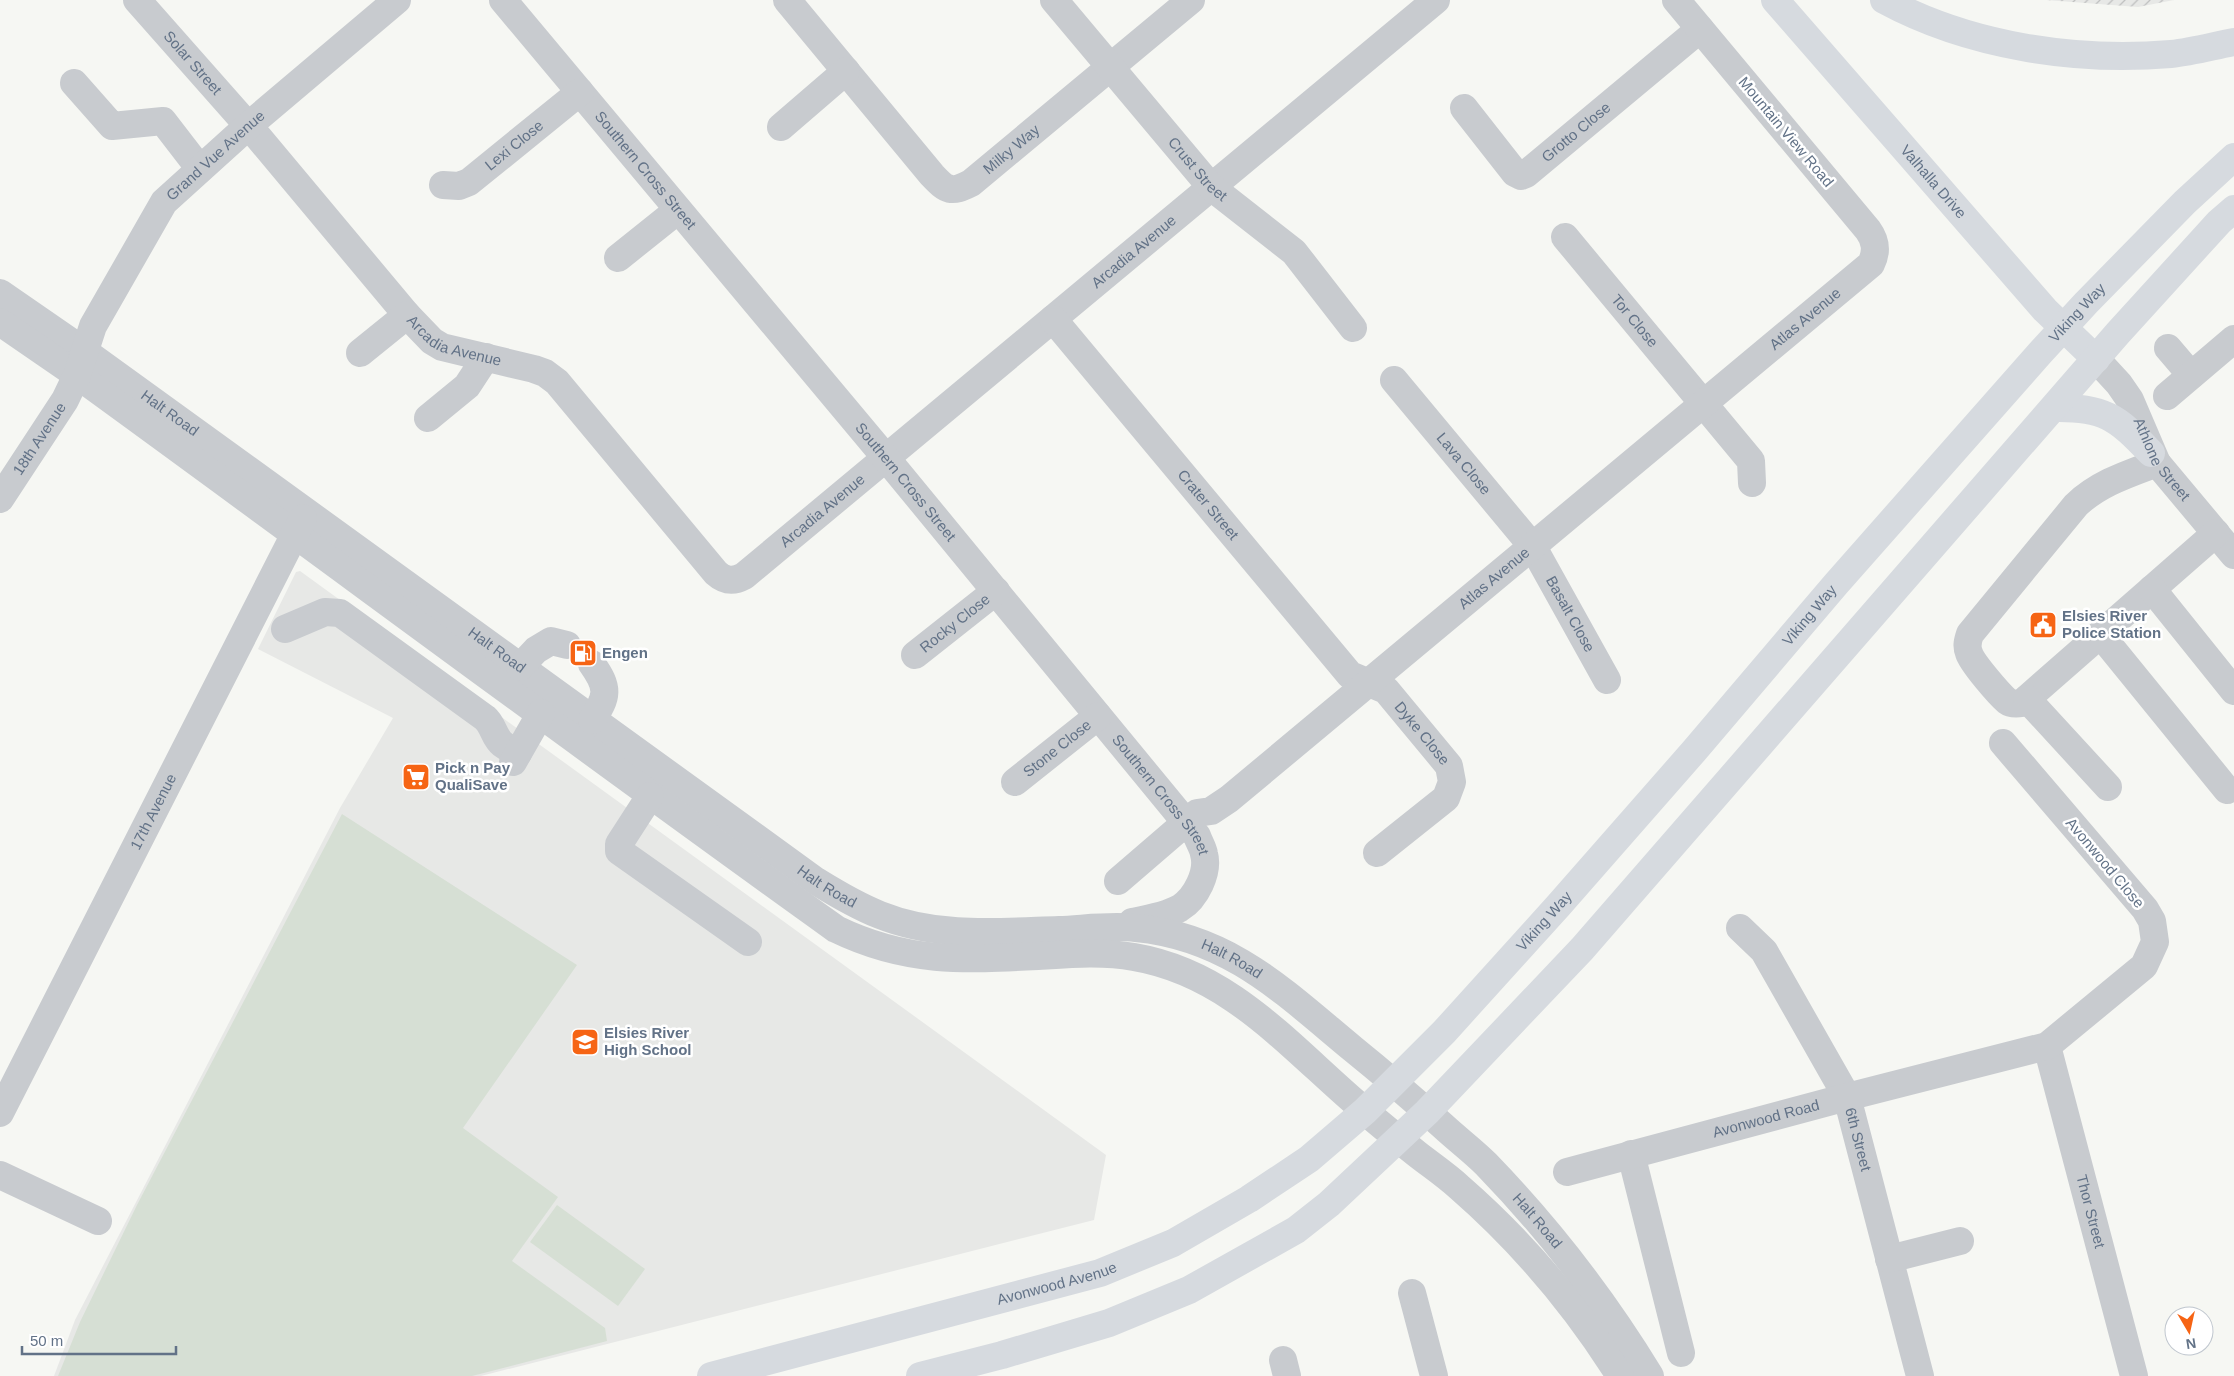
<svg xmlns="http://www.w3.org/2000/svg" width="2234" height="1376" viewBox="0 0 2234 1376" font-family="Helvetica,sans-serif">
  <style>
    .built { fill: #e7e8e6 }
    .industrial { fill: url(#industrial-furrows) }
    .pitch { fill: #d6dfd4 }
    .lines { fill: none; stroke-linecap: round; stroke-linejoin: round }
    .minor { stroke: #c8cbcf; stroke-width: 28 }
    .major { stroke: #d6dadf; stroke-width: 28 }
    .labels { text-anchor: middle; stroke-width: 5; stroke-linejoin: round; paint-order: stroke }
    .street-label { font-size: 15px; fill: #627287; stroke: #fff }
    .poi-label { font-size: 15px; font-weight: bold; fill: #627287; stroke: #fff; text-anchor: start }
  </style>
  <defs>
    <pattern id="industrial-furrows" width="10" height="10" patternUnits="userSpaceOnUse" patternTransform="scale(1.25)"><rect width="10" height="10" fill="#e7e8e6"/><path d="M-1 1l2-2M0 10L10 0M9 11l2-2" fill="none" stroke="#bfc0c0"/></pattern>
  </defs>
  <rect width="100%" height="100%" fill="#f6f7f3"/>
  <polygon class="built" points="300,571 1106,1155 1094,1220 481,1376 54,1376 75,1320 340,808 393,718 258,649 296,572"/>
  <polygon class="industrial" points="2046,0 2174,0 2138,7"/>
  <g class="pitch">
    <polygon points="342,814 577,965 463,1128 558,1197 512,1261 605,1328 607,1341 472,1376 58,1376 80,1322 137,1205"/>
    <polygon points="557,1205 645,1269 618,1306 530,1242"/>
  </g>
  <g class="lines">
    <g class="minor">
      <path id="s1" d="M137,0L259,138L407,315L432,341L442,347L534,369L545,373L557,382L716,573C725,581 733,582 744,576L1436,0"/>
      <path id="s2" d="M503,0L886,458L1197,836C1199,842 1203,848 1204,854C1209,872 1196,898 1180,908C1166,916 1148,919 1132,922"/>
      <path id="s3" d="M787,0L932,175C947,191 951,193 971,183L1191,0"/>
      <path id="s4" d="M1054,0L1211,187L1294,252L1353,328"/>
      <polyline points="74,83 112,126 163,121 200,169"/>
      <path id="s5" d="M1464,108L1515,173L1521,176L1526,174L1700,29"/>
      <polyline points="781,127 846,71"/>
      <path id="s6" d="M443,185L459,186L469,182L580,92"/>
      <path id="s7" d="M1565,237L1751,461L1752,483"/>
      <polyline points="618,258 678,210"/>
      <path id="s8" d="M0,293L84,351L816,881C837,894 857,906 880,915C937,938 998,932 1059,930C1084,929 1111,925 1136,928C1230,937 1284,992 1353,1049C1384,1074 1414,1100 1443,1126C1457,1139 1473,1151 1486,1164C1549,1229 1603,1299 1650,1376"/>
      <path id="s9" d="M1053,319L1350,675L1386,690L1449,766L1452,782L1446,798L1377,853"/>
      <path d="M0,322L77,375C330,559 582,747 836,929C906,963 963,960 1038,956C1069,954 1102,951 1134,957C1229,973 1288,1045 1358,1105C1377,1122 1397,1138 1417,1154C1431,1165 1446,1175 1459,1187C1521,1241 1576,1306 1620,1376"/>
      <polyline points="2168,348 2191,375"/>
      <polyline points="360,353 407,315"/>
      <path id="s10" d="M2096,359L2119,384L2130,400L2157,463L2234,555"/>
      <path id="s11" d="M1394,380L1533,547L1607,680"/>
      <polyline points="2167,396 2234,339"/>
      <polyline points="428,418 467,386 486,357"/>
      <path d="M2157,463C2128,474 2099,483 2076,505L1970,634C1968,640 1966,646 1969,653C1972,663 1999,694 2007,701C2011,704 2016,704 2022,703L2216,533"/>
      <path id="s12" d="M0,499L65,400L77,375L93,326L164,202L248,126L397,0"/>
      <polyline points="2152,589 2234,691"/>
      <path d="M285,629L325,612L340,613L485,718C492,724 493,732 498,739C502,746 511,749 518,753"/>
      <polyline points="2100,634 2227,790"/>
      <path id="s13" d="M915,655L996,591"/>
      <polyline points="520,667 536,650 551,641 567,645"/>
      <polyline points="2027,699 2108,787"/>
      <path d="M592,720C608,696 609,688 592,664"/>
      <polyline points="513,762 541,713"/>
      <path id="s14" d="M1015,782L1098,716"/>
      <polyline points="650,796 619,844 619,851 748,942"/>
      <path id="s15" d="M1118,881L1197,813L1211,811L1229,799L1871,264C1877,252 1876,241 1868,230L1676,0"/>
      <path id="s16" d="M1740,928L1764,951L1847,1097L1920,1376"/>
      <path id="s17" d="M2047,1046L2134,1376"/>
      <path id="s18" d="M0,1113L303,518"/>
      <polyline points="1631,1154 1681,1353"/>
      <path id="s19" d="M1567,1172L1847,1097L2047,1046L2144,966L2155,942L2152,921L2145,909L2003,743"/>
      <polyline points="0,1175 98,1221"/>
      <polyline points="1889,1259 1960,1241"/>
      <polyline points="1412,1293 1434,1376"/>
      <polyline points="1283,1360 1287,1376"/>
    </g>
    <g class="major">
      <path id="s20" d="M1775,0L2045,310L2096,359"/>
      <path d="M1884,0C1969,46 2075,62 2171,54C2192,52 2213,46 2234,42"/>
      <path d="M2054,408C2104,407 2117,417 2151,453"/>
      <path id="s21" d="M711,1376L1100,1273L1173,1243L1249,1199L1309,1159L1365,1111L1444,1032L1558,906L1694,751L1836,584L2040,353L2086,303L2185,202L2234,157"/>
      <polyline points="920,1376 1002,1355 1109,1323 1189,1290 1296,1230 1329,1204 1427,1112 1582,949 2118,333 2219,222 2234,209"/>
    </g>
  </g>
  <defs>
    <symbol id="civic-square" viewBox="-11 -11 22 22"><rect x="-9" y="-9" width="18" height="18" rx="4" fill="#f66414" stroke="#fff"/><path d="M-.6-6.5H3V-4.5H.6V-3L4-1V1h2V6H-6V1h2V-1L-.6-3ZM-1.2 2.5V6h2.4V2.5Z" fill="#fff"/></symbol>
    <symbol id="fuel-square" viewBox="-11 -11 22 22"><rect x="-9" y="-9" width="18" height="18" rx="4" fill="#f66414" stroke="#fff"/><path d="M-5.5-6h7V0h2V4h1.3V-2.5L3-4.5l.8-.8L6-3V5H2.5V1h-1V6h-7ZM-4.2-4.7v3.2H.2V-4.7Z" fill="#fff"/></symbol>
    <symbol id="supermarket-square" viewBox="-11 -11 22 22"><rect x="-9" y="-9" width="18" height="18" rx="4" fill="#f66414" stroke="#fff"/><path d="M-6-5.5h2.5l.6 2H6L4.5 2H-2.5L-4.4-4H-6ZM-1.5 3.2a1.3 1.3 0 1 0 .1 0ZM3 3.2a1.3 1.3 0 1 0 .1 0Z" fill="#fff"/></symbol>
    <symbol id="school-square" viewBox="-11 -11 22 22"><rect x="-9" y="-9" width="18" height="18" rx="4" fill="#f66414" stroke="#fff"/><path d="M0-5L7-2L0 1L-7-2ZM-4 1L0 2.5L4 1V4Q0 6-4 4Z" fill="#fff"/></symbol>
  </defs>
  <g fill-rule="evenodd">
    <use href="#civic-square" x="2027" y="609" width="32" height="32"/>
    <use href="#fuel-square" x="567" y="637" width="32" height="32"/>
    <use href="#supermarket-square" x="400" y="761" width="32" height="32"/>
    <use href="#school-square" x="569" y="1026" width="32" height="32"/>
  </g>
  <g class="labels">
    <g class="street-label">
      <text dy="5" stroke="none"><textPath href="#s1" startOffset="84">Solar Street</textPath></text>
      <text dy="5" stroke="none"><textPath href="#s5" startOffset="160">Grotto Close</textPath></text>
      <text transform="translate(1786 132) rotate(50)" y="5">Mountain View Road</text>
      <text dy="5" stroke="none"><textPath href="#s6" startOffset="85">Lexi Close</textPath></text>
      <text dy="5" stroke="none"><textPath href="#s3" startOffset="325">Milky Way</textPath></text>
      <text dy="5" stroke="none"><textPath href="#s12" startOffset="410">Grand Vue Avenue</textPath></text>
      <text dy="5" stroke="none"><textPath href="#s4" startOffset="222">Crust Street</textPath></text>
      <text dy="5" stroke="none"><textPath href="#s2" startOffset="222">Southern Cross Street</textPath></text>
      <text dy="5" stroke="none"><textPath href="#s20" startOffset="241">Valhalla Drive</textPath></text>
      <text dy="5" stroke="none"><textPath href="#s1" startOffset="1370">Arcadia Avenue</textPath></text>
      <text dy="5" stroke="none"><textPath href="#s21" startOffset="1785">Viking Way</textPath></text>
      <text dy="5" stroke="none"><textPath href="#s15" startOffset="890">Atlas Avenue</textPath></text>
      <text dy="5" stroke="none"><textPath href="#s7" startOffset="109">Tor Close</textPath></text>
      <text dy="5" stroke="none"><textPath href="#s1" startOffset="471">Arcadia Avenue</textPath></text>
      <text dy="5" stroke="none"><textPath href="#s8" startOffset="208">Halt Road</textPath></text>
      <text dy="5" stroke="none"><textPath href="#s12" startOffset="72">18th Avenue</textPath></text>
      <text dy="5" stroke="none"><textPath href="#s10" startOffset="121">Athlone Street</textPath></text>
      <text dy="5" stroke="none"><textPath href="#s11" startOffset="109">Lava Close</textPath></text>
      <text dy="5" stroke="none"><textPath href="#s2" startOffset="628">Southern Cross Street</textPath></text>
      <text dy="5" stroke="none"><textPath href="#s9" startOffset="242">Crater Street</textPath></text>
      <text dy="5" stroke="none"><textPath href="#s1" startOffset="965">Arcadia Avenue</textPath></text>
      <text dy="5" stroke="none"><textPath href="#s15" startOffset="485">Atlas Avenue</textPath></text>
      <text dy="5" stroke="none"><textPath href="#s11" startOffset="294">Basalt Close</textPath></text>
      <text dy="5" stroke="none"><textPath href="#s21" startOffset="1381">Viking Way</textPath></text>
      <text dy="5" stroke="none"><textPath href="#s13" startOffset="51">Rocky Close</textPath></text>
      <text dy="5" stroke="none"><textPath href="#s8" startOffset="612">Halt Road</textPath></text>
      <text dy="5" stroke="none"><textPath href="#s9" startOffset="559">Dyke Close</textPath></text>
      <text dy="5" stroke="none"><textPath href="#s14" startOffset="54">Stone Close</textPath></text>
      <text dy="5" stroke="none"><textPath href="#s2" startOffset="1032">Southern Cross Street</textPath></text>
      <text dy="5" stroke="none"><textPath href="#s18" startOffset="338">17th Avenue</textPath></text>
      <text transform="translate(2105 863) rotate(50)" y="5">Avonwood Close</text>
      <text dy="5" stroke="none"><textPath href="#s8" startOffset="1018">Halt Road</textPath></text>
      <text dy="5" stroke="none"><textPath href="#s21" startOffset="976">Viking Way</textPath></text>
      <text dy="5" stroke="none"><textPath href="#s8" startOffset="1438">Halt Road</textPath></text>
      <text dy="5" stroke="none"><textPath href="#s19" startOffset="206">Avonwood Road</textPath></text>
      <text dy="5" stroke="none"><textPath href="#s16" startOffset="245">6th Street</textPath></text>
      <text dy="5" stroke="none"><textPath href="#s17" startOffset="171">Thor Street</textPath></text>
      <text dy="5" stroke="none"><textPath href="#s8" startOffset="1842">Halt Road</textPath></text>
      <text dy="5" stroke="none"><textPath href="#s21" startOffset="358">Avonwood Avenue</textPath></text>
    </g>
    <g class="poi-label">
      <text x="2062" y="621">Elsies River<tspan x="2062" dy="17">Police Station</tspan></text>
      <text x="602" y="658">Engen</text>
      <text x="435" y="773">Pick n Pay<tspan x="435" dy="17">QualiSave</tspan></text>
      <text x="604" y="1038">Elsies River<tspan x="604" dy="17">High School</tspan></text>
    </g>
  </g>
  <g transform="translate(2189 1331) rotate(171)"><circle r="24" fill="#ffffff" stroke="#c0c7cf"/>
  <path d="M0-4L9 19L0 12L-9 19Z" fill="#f66414"/>
  <text y="-8" font-size="14" font-weight="bold" text-anchor="middle" fill="#627287">N</text>
  </g>
  <path d="M22 1346v8h154v-8" fill="none" stroke="#627287" stroke-width="2.5"/>
  <text x="30" y="1346" font-size="15" fill="#627287" stroke="#ffffff" stroke-width="4" paint-order="stroke">50 m</text>
</svg>
